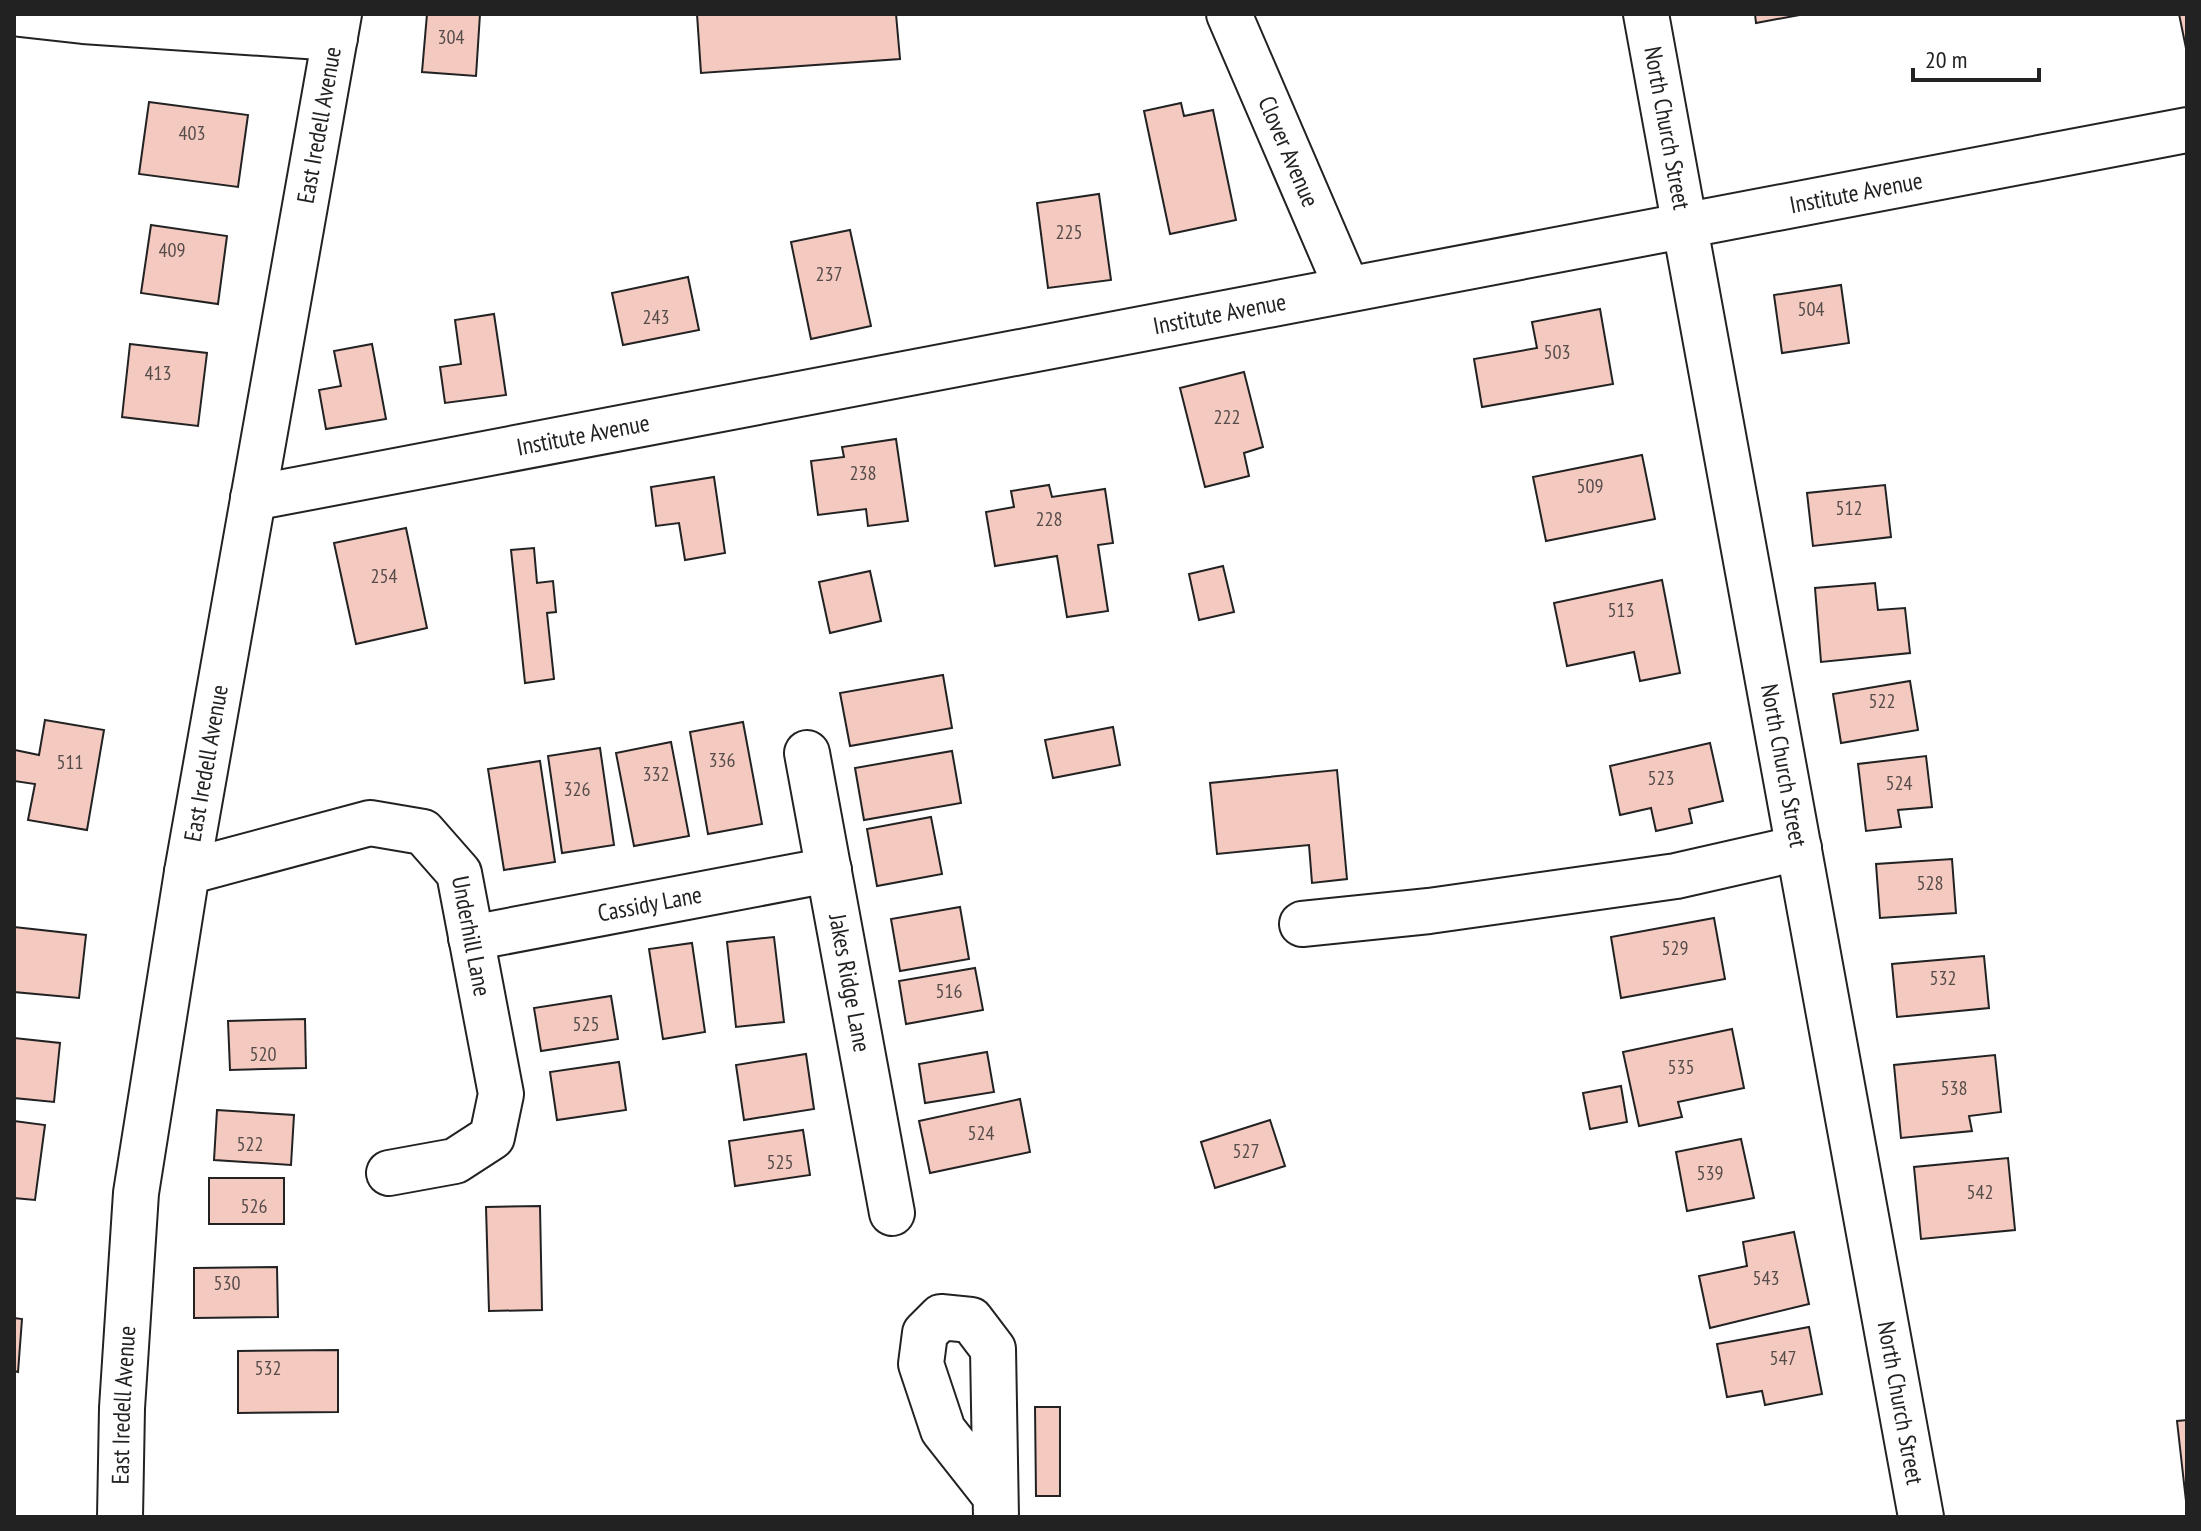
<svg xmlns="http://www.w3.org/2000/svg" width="2201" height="1531" viewBox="0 0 2201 1531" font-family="'PT Sans Narrow',sans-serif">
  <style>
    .building { fill: #f3c9c0; stroke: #222; stroke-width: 2 }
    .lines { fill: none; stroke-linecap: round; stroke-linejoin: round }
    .minor-casing { stroke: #222; stroke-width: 48 }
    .major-casing { stroke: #222; stroke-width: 48 }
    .minor { stroke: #fff; stroke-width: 44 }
    .major { stroke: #fff; stroke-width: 44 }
    .labels { text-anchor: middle; stroke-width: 6; stroke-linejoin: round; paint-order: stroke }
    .number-label { font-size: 20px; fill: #564c4a }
    .street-label { font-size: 24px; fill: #222; stroke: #fff }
  </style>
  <rect width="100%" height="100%" fill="#fff"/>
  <g class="building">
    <polygon points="427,14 480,14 476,76 422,72"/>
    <polygon points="697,14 896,14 900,59 701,73"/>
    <polygon points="1755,14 1805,14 1756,23"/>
    <polygon points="2179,14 2187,14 2187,53"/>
    <polygon points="149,102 248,115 238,187 139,174"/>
    <polygon points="1181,103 1184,116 1213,110 1236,220 1170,234 1144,111"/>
    <polygon points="1099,194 1111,280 1048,288 1037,203"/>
    <polygon points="151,225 227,236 218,304 141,293"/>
    <polygon points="850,230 871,326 811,339 791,242"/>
    <polygon points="688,277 699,330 623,345 612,293"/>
    <polygon points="1841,285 1849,343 1782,353 1774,295"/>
    <polygon points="1600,309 1613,384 1482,407 1474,359 1537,348 1532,322"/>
    <polygon points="494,314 506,395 445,403 440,367 461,364 455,320"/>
    <polygon points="130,344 207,353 198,426 122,417"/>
    <polygon points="372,344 386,419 326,429 319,390 341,386 334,351"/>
    <polygon points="1244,372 1263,447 1244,453 1249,476 1205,487 1180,388"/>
    <polygon points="896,439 908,521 868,526 866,509 818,515 811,461 844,457 842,447"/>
    <polygon points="1642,455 1655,519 1546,541 1533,477"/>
    <polygon points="714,477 725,553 685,560 679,523 656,526 651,487"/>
    <polygon points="1049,485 1052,497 1105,489 1113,543 1098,545 1108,611 1067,617 1057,556 995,566 986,512 1014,507 1011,491"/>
    <polygon points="1885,485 1891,537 1813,546 1807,493"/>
    <polygon points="406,528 427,628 356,644 334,543"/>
    <polygon points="534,548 537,583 553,581 556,612 547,613 554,679 525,683 511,550"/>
    <polygon points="1223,566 1234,612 1199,620 1189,574"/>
    <polygon points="870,571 881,621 830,633 819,582"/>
    <polygon points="1662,580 1680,673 1640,681 1634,652 1567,666 1554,603"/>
    <polygon points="1875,583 1878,610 1905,608 1910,653 1821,662 1815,588"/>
    <polygon points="943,675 952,728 850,746 840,693"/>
    <polygon points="1910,681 1918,730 1841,743 1833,694"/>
    <polygon points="45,720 104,730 87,830 28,820 35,784 14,781 15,750 39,755"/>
    <polygon points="743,722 762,824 708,834 690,732"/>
    <polygon points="1113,727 1120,765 1053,778 1045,740"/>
    <polygon points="671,742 689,836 634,846 616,753"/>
    <polygon points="1710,743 1723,801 1689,809 1692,823 1656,831 1651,808 1620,815 1610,766"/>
    <polygon points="600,748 614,845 562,853 548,756"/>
    <polygon points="952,751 961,803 864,820 855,768"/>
    <polygon points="1926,756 1932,807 1898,810 1901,827 1866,831 1858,764"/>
    <polygon points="540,761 555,862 504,870 488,769"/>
    <polygon points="1337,770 1347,879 1312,883 1309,845 1217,854 1210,783"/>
    <polygon points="931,817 942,874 877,886 867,829"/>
    <polygon points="1952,859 1956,913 1880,918 1876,864"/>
    <polygon points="960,907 969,959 900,971 891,919"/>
    <polygon points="1714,918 1725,979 1621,998 1611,937"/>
    <polygon points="14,927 86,935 79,998 14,992"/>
    <polygon points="774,937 784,1022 736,1027 727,942"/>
    <polygon points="692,943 705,1032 663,1039 649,949"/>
    <polygon points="1984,956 1989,1008 1897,1017 1892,964"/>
    <polygon points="975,968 983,1010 906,1024 899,981"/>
    <polygon points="611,996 618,1039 541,1051 534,1008"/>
    <polygon points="305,1019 306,1068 230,1070 228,1021"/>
    <polygon points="1732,1029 1744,1088 1678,1102 1682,1117 1639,1126 1623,1052"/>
    <polygon points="14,1038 60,1043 54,1102 14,1098"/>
    <polygon points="987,1052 994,1092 925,1103 919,1064"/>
    <polygon points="806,1054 814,1109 744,1120 736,1065"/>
    <polygon points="1995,1055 2001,1112 1969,1116 1972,1131 1901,1138 1894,1065"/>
    <polygon points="619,1062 626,1110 557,1120 550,1072"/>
    <polygon points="1621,1086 1627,1122 1590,1129 1583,1093"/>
    <polygon points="1020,1099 1030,1152 930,1173 919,1121"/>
    <polygon points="217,1110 294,1115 291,1165 214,1160"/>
    <polygon points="1270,1120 1285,1166 1215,1188 1201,1142"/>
    <polygon points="14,1121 45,1125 35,1200 14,1198"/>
    <polygon points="803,1130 810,1175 735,1186 729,1141"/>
    <polygon points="1741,1139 1754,1198 1687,1211 1676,1152"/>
    <polygon points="2008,1158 2015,1230 1921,1239 1914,1167"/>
    <rect x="209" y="1178" width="75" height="46"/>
    <polygon points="540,1206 542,1310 489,1311 486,1207"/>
    <polygon points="1794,1232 1809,1304 1710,1328 1699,1276 1747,1266 1743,1242"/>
    <polygon points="277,1267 278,1317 194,1318 194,1268"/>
    <polygon points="14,1318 22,1319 18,1372 14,1371"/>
    <polygon points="1809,1327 1822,1394 1765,1405 1762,1391 1727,1397 1717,1344"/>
    <polygon points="338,1350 338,1412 238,1413 238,1351"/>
    <polygon points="1035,1407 1060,1407 1060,1496 1036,1496"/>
    <polygon points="2187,1420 2187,1510 2177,1421"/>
  </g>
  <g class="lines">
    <defs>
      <g id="minor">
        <polyline points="20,14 83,21 335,38"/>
        <path id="s1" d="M1229,14L1347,288"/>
        <path id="s2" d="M1646,14L1921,1517"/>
        <path id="s3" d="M253,498L2187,130"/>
        <path id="s4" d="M807,753L892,1213"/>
        <path id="s5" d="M187,872L370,823L423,832L459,873L501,1094L492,1137L455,1161L389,1173"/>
        <polyline points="1302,924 1429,911 1676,876 1799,848"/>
        <path id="s6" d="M471,938L829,870"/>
        <polyline points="995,1496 943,1430 921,1364 925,1333 941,1317 971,1320 993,1349 996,1517"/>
      </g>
      <g id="major">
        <path id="s7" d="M120,1517L122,1408L136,1193L187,872L339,14"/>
      </g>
    </defs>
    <use href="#minor" class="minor-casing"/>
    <use href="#major" class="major-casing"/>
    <use href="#minor" class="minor"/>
    <use href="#major" class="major"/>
  </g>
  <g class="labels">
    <g class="number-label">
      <text x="451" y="44">304</text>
      <text x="192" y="140">403</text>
      <text x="1069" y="239">225</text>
      <text x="172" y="257">409</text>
      <text x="829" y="281">237</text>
      <text x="1811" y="316">504</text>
      <text x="656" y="324">243</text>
      <text x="1557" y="359">503</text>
      <text x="158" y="380">413</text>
      <text x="1227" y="424">222</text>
      <text x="863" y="480">238</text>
      <text x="1590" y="493">509</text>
      <text x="1849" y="515">512</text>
      <text x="1049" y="526">228</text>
      <text x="384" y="583">254</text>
      <text x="1621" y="617">513</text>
      <text x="1882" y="708">522</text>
      <text x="722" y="767">336</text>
      <text x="70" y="769">511</text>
      <text x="656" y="781">332</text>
      <text x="1661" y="785">523</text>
      <text x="1899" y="790">524</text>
      <text x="577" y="796">326</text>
      <text x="1930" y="890">528</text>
      <text x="1675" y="955">529</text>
      <text x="1943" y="985">532</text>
      <text x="949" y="998">516</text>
      <text x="586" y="1031">525</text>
      <text x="263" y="1061">520</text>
      <text x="1681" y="1074">535</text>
      <text x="1954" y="1095">538</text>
      <text x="981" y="1140">524</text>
      <text x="250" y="1151">522</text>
      <text x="1246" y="1158">527</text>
      <text x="780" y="1169">525</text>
      <text x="1710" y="1180">539</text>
      <text x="1980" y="1199">542</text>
      <text x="254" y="1213">526</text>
      <text x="1766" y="1285">543</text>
      <text x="227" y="1290">530</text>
      <text x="1783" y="1365">547</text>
      <text x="268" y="1375">532</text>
    </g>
    <g class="street-label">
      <text dy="8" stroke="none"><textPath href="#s7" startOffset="1408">East Iredell Avenue</textPath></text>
      <text dy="8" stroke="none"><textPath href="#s2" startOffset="116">North Church Street</textPath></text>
      <text dy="8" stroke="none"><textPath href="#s1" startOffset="150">Clover Avenue</textPath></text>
      <text dy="8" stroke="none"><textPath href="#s3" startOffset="1632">Institute Avenue</textPath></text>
      <text dy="8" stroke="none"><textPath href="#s3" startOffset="984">Institute Avenue</textPath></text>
      <text dy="8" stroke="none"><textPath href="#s3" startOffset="336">Institute Avenue</textPath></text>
      <text dy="8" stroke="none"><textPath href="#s7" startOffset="760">East Iredell Avenue</textPath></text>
      <text dy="8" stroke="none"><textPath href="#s2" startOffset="764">North Church Street</textPath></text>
      <text dy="8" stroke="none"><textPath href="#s6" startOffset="182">Cassidy Lane</textPath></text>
      <text dy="8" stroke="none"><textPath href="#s5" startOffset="362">Underhill Lane</textPath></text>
      <text dy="8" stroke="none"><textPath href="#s4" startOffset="234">Jakes Ridge Lane</textPath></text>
      <text dy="8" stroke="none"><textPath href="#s2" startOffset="1412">North Church Street</textPath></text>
      <text dy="8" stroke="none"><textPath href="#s7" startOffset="112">East Iredell Avenue</textPath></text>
    </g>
  </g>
  <rect width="2201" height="1531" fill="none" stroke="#222222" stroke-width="32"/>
  <path d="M1913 68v12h126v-12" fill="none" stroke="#222222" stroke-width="4"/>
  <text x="1925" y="68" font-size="24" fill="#222222" stroke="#ffffff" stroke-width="6" paint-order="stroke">20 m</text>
</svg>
